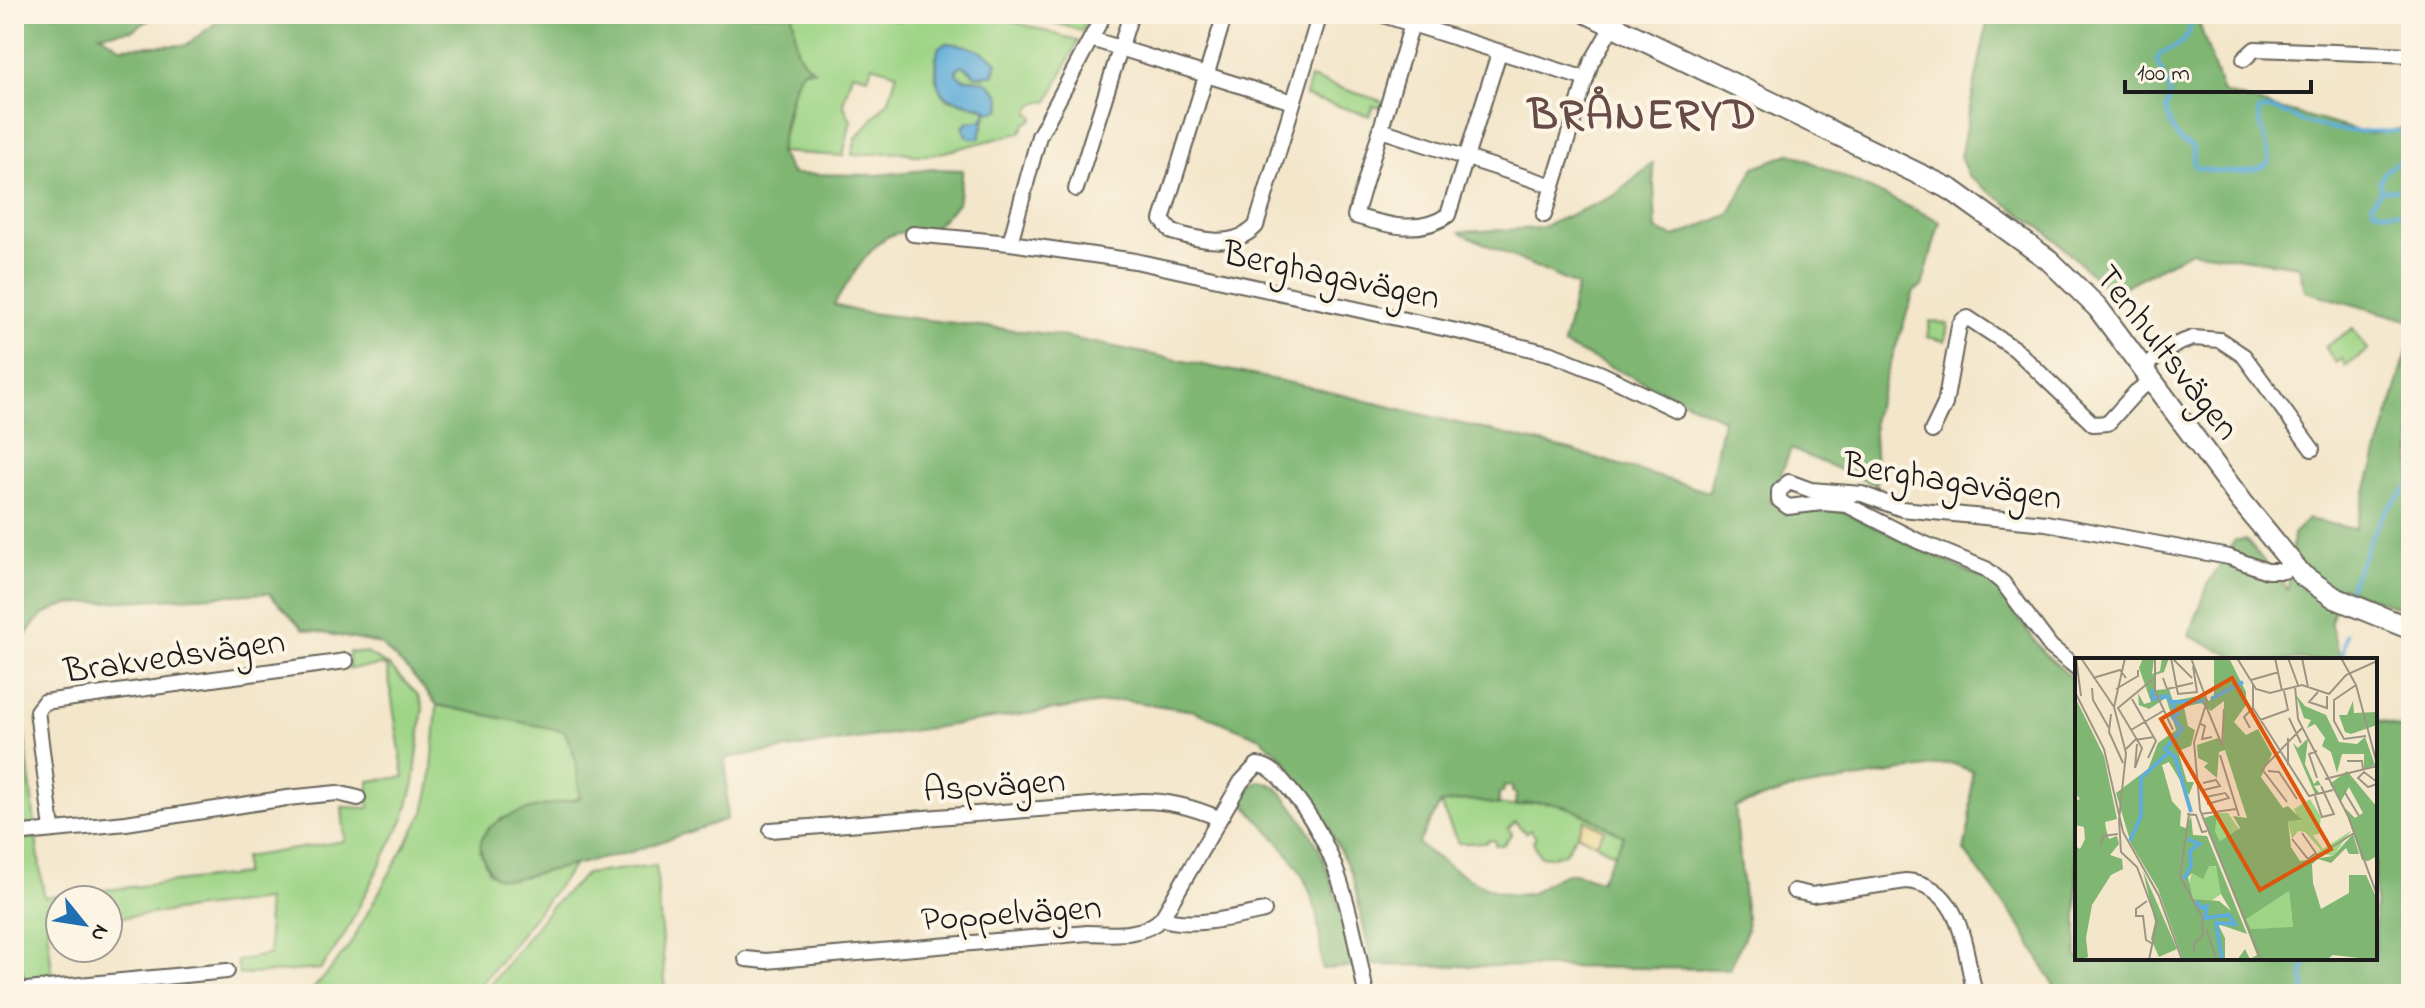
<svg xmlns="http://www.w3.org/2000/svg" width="2425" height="1008" viewBox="0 0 2425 1008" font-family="'Indie Flower',sans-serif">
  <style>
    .green { fill: #9dd485; stroke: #5c7850; stroke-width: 2; fill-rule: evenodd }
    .forest { fill: #7eb672; stroke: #4d6947; stroke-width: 2; fill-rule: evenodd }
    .sand { fill: #eeda9e; stroke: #857b5d; stroke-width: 2 }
    .water { fill: #60add9; stroke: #3e647a; stroke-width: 2 }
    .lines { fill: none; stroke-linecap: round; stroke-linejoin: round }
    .stream { stroke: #60add9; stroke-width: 4 }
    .street-casing { stroke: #676359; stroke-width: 18 }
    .secondary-casing { stroke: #676359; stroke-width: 24 }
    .street { stroke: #fff; stroke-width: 14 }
    .secondary { stroke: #fff; stroke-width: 20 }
    .labels { text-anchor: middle; stroke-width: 8; stroke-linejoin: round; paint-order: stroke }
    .street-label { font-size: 36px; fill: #1c1c1c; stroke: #fcf5e5 }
    .district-label { font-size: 44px; font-weight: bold; letter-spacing: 2px; fill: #674b47; stroke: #fcf5e5 }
    .inset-river { fill: none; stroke: #60add9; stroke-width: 4 }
    .inset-road { fill: none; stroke: #9d9584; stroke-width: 2 }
    .view { fill: #de560d; fill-opacity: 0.15; stroke: #de560d; stroke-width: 4 }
    .inset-edge { fill: none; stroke: #1c1c1c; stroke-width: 4 }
  </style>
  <rect width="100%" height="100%" fill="#fcf5e5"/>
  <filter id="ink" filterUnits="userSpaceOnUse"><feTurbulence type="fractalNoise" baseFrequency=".0125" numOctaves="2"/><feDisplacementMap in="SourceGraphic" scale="16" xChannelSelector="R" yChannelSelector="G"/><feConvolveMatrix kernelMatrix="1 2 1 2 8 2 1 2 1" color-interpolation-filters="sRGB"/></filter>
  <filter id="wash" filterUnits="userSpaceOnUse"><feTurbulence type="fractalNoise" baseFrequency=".006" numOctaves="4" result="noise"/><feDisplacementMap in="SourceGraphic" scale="32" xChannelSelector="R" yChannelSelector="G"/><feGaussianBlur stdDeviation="1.8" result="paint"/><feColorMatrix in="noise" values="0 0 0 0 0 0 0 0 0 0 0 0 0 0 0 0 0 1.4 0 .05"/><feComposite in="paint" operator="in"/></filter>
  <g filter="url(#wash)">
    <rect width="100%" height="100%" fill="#f3e6ca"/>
    <g class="green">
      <path d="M792,14H884L887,18L899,21V14L916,16L989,14L1078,41L1048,102C1040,101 1030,104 1029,114L1034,116V119L1026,123L1020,133L932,155H914L904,152L852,155L856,138L889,100L897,73L872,65L868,77L852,73L843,104L851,120L843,156L779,152L794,87L801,71L812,69C789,51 798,39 792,14ZM946,43C964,44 984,50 997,62L994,75L990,73L984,77L975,75L962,65L958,68L956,74L964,79C981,77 1005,87 1001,109L993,111L948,99L941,93L936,80L935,59ZM986,115L980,137L966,136L963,129L966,123L981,122Z"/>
      <polygon points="1025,14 1091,14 1082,31"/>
      <polygon points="1310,78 1384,102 1382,108 1373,106 1370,116 1305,96"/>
      <polygon points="1930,321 1948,324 1945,341 1927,337"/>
      <polygon points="2353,328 2368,350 2346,366 2342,359 2336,363 2325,347"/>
      <polygon points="349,652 366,653 388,665 418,695 423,707 414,783 405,816 345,934 321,969 239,975 237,961 270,954 266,900 108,919 108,900 60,900 60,925 47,927 53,980 26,984 22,980 14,921 14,841 36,837 44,897 244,874 244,857 345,841 342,807 369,808 369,781 404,777 387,667 383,665 349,669"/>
      <polygon points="15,656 35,824 14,826"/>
      <polygon points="437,705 565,731 576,760 580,798 500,819 480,851 489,873 512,879 575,864 474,994 308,994 327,974 349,946 424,812 431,782"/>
      <polygon points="1469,800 1499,805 1515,806 1538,802 1564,804 1624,836 1615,854 1596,844 1604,830 1585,820 1565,853 1550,857 1540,856 1533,841 1536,837 1530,830 1526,833 1515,822 1508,829 1512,833 1503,845 1495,845 1495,840 1487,840 1486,843 1458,843 1440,804"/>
      <polygon points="656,865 666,994 483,994 551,907 586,874"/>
    </g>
    <g class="forest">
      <path d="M14,14H153L152,18L133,30L100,34L120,47L186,45L228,14H792C799,40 789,52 814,70L804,69C788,83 784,130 779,152L792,174L878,175L933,169L963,170L958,203L933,229C918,231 897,230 884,239C867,251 844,288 834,305L860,312L1056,335L1301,385L1570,450L1709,492L1723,419L1563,345L1577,286L1459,232L1540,228L1614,196L1653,163L1656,230L1675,237L1730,214L1754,167L1792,153L1940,221L1922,287L1914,291L1873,418L1877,486L1791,449L1770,501L1799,513L1842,511L1993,584L2044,653L2077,683V958H2375V719L2411,732V994H2059L2021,927L1964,851L1970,822L1972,771L1951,763L1789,790L1735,807L1747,930L1730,969L1372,965L1352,874L1319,810L1283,758L1261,738L1194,711L1122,700L726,758L727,819L631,852L512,879C491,878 493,877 484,860C462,814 549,806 580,798L576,760L565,731L437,705L410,672L380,644L303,629L269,593L69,604C36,613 30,627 14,657ZM1512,786V792L1516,793L1515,806C1559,794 1586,816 1624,836L1600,881C1574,873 1570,867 1547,883C1542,886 1537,891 1531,893C1497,904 1444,863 1418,844L1440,804L1469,800L1499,805V793H1503L1504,787Z"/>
      <polygon points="1989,14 2196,14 2223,93 2370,134 2411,127 2411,321 2305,291 2299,266 2191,251 2112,293 2048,233 1969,177 1960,157"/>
      <polygon points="2411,338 2411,612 2342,587 2330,622 2341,660 2242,660 2189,636 2209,582 2235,540 2246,540 2288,590 2293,534 2308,519 2355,529"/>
      <path d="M1261,781C1278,785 1282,793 1293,807C1330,854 1340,909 1353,967L1322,969C1320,947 1320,922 1313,901C1301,861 1269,832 1242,801L1252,785Z"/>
    </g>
    <polygon class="sand" points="1585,820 1604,830 1596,844 1577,834"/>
    <path class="water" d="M946,43C964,44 984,50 997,62L993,75H974L971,70L962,65L956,70L957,75L963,79C983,80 988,78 1001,98L1000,110L987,112L979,138H968L963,127L968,122L981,121L988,109C965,100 935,104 937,73C937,62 935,57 939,47Z"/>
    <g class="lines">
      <g class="stream">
        <path d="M2189,14C2194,37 2181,46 2161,53L2156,61L2168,84L2170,96L2166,110L2173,130L2181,141L2193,147L2194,164L2197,168C2223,172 2245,177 2269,163C2270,145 2259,129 2258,111C2276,105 2283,114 2299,120C2335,133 2362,132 2399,131L2405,137V157L2385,171L2380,181V192L2372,203L2374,208L2379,211L2411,214"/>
        <polyline points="2405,157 2411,167"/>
        <polyline points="2380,191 2399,189 2411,182"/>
        <polyline points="2350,587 2374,531 2388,508 2411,485"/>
        <polyline points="2342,660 2346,634"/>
        <polyline points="2305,994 2303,971 2307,963 2306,958"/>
      </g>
    </g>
  </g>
  <g filter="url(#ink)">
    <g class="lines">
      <defs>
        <g id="street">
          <path d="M1225,14L1162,220L1172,232C1199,240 1234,249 1256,226L1320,14"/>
          <polyline points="1380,14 1586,79"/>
          <path d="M1412,24L1355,216C1387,225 1419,235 1448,215L1499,53"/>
          <polyline points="1091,39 1293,102"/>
          <polyline points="2244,59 2255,49 2411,55"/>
          <polyline points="1381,130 1553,186"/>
          <polyline points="1076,189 1131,14"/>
          <polyline points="1544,215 1591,63 1613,25"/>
          <polyline points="913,234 1010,243 1135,261 1461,332 1552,354 1602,374 1677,410"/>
          <polyline points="1010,243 1039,136 1104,14"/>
          <polyline points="2142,367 2177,344 2193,338 2220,340 2244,356 2312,449"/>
          <polyline points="1932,431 1945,404 1959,326 1963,320 1968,318 2015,349 2093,424 2108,423 2136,392 2152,380"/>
          <polyline points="2077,668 2051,647 2003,583 1986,569 1918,541 1847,505 1822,503 1788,507 1779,500 1779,491 1789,482 1811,490 1862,494 1902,509 2046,523 2229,557 2267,571 2284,571 2292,563"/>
          <polyline points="52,829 37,711 44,702 346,661"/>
          <path d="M771,830L1142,801C1170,801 1193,807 1218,818"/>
          <polyline points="14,834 126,823 287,798 337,793 358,798"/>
          <path d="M1794,891L1812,895L1906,881C1963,885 1964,950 1975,994"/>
          <path d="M1162,918C1188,929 1237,917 1264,911"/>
          <path d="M746,959L766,961L1088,933C1113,934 1143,937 1162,918L1241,782L1257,765C1272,766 1281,779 1290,790C1340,848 1352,921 1366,994"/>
          <polyline points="14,968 17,994"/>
          <polyline points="16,991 227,971"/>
        </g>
        <polyline id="secondary" points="1589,14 1952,190 2049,260 2098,308 2242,502 2302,575 2335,598 2411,629"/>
      </defs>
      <use href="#street" class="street-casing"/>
      <use href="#secondary" class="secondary-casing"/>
      <use href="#street" class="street"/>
      <use href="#secondary" class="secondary"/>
    </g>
  </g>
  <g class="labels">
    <g class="street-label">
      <text transform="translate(1332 273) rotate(12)" y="13">Berghagavägen</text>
      <text transform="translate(2169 351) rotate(52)" y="13">Tenhultsvägen</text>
      <text transform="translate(1953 479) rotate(9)" y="13">Berghagavägen</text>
      <text transform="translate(174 654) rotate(-8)" y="13">Brakvedsvägen</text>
      <text transform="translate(994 783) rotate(-4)" y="13">Aspvägen</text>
      <text transform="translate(1011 911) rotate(-4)" y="13">Poppelvägen</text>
    </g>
    <g class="district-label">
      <text x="1643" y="128">BRÅNERYD</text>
    </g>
  </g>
  <g transform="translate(2075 658)">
    <rect width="302" height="302" fill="#f3e6ca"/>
    <path d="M235,141L246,159L244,176L238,177L248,191L276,173L258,198L249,196L230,205L246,192L230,174L223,173L217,181L213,163L218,159L225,164L219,151ZM141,155H153L164,171L145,183L140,173ZM122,193L141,209L145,220L146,236L136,243L118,241L114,226ZM214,233L218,270L176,271L170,261Z" fill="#9dd485"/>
    <path d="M68,0H79L77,16L85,13L87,0H94L89,14L80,17L81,32L94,31L98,43L127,37L134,43L139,37V0H154L171,34V47L159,64L171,77L183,71L197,96L186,119L208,150L213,148L227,162L213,163L216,189L225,203L258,198L278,176L284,196H274L271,190L256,205L243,201L237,206L238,225L246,251L274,235V217H291L302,241V302L258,297L251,302H162L170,291L175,301L182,297L129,160L142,156L140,173L145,183L165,170L158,158L172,160L150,92L144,94L142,120L129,109L133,105L123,100L122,87L143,80L148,87L149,43L136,53L126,45L109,49L113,68L120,72L116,88L103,93L112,124H119L114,137L94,104L87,107L97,143L106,153L105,168L111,170L116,158L118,177L132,178L172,276L143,266L150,280V302H108L83,231L56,186L41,135L73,111L83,85L101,72L91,40L74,51L64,47L63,35L69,46L76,44L64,10ZM134,208H141L146,236L156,253L144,243L118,241L113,219L117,215L128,221ZM214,233L218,269L176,271L171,261ZM221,37L230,48L251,57L264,84L282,86L290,79L300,107L289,111V96H267L262,115L256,94L247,88L250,80L240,66L232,70L236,62L229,60ZM0,39L29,98L42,161L30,164L31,171L34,181L42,178L44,186L35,197L47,201L48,211L36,217L17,247L11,280L13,299L4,302H0V188L5,191L10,181L9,169L0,167V143L5,141L0,135ZM278,43L279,55L302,54V67L276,76L270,74L264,57H272ZM233,80L230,106L239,126L243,122L246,127L239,128L245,136H240L218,85L223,90ZM272,113L302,149V198L293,203L287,202L270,150L280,160L288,155L274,129L266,143L255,126ZM68,213L102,291L84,299L76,281L80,264Z" fill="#7eb672" fill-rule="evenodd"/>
    <path class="inset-river" d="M77,31L78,41L92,38L103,56L97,58L107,71L90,91L100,99L116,154M136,41L168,24M96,44L129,43M55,183L66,158V120L93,95M109,221L116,208L115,193L124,186L113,181M121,243L126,250L132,248L130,260L154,257L160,266L141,265L147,302"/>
    <path class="inset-road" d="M1,0L6,38M6,0L39,49M80,0V33L98,72M96,0L103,36L122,34L118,8M116,0L132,43L119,84L125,152L186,302M162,0L181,31L195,35L227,27L254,36L271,17L302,3M200,0L207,33M213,0L223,27M227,0L233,29M266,0L281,27L302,106M99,2L117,20M18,20L45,12L51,20M88,20L92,31L118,25M176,22L204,14M178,26V50L234,138L258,132M281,27L259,42V63L269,81L291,78M220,28L223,61L273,158L302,237M17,30L18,42L34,70M41,31L63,18V12M0,34L29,91L48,174L84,238L107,302M243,34L234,44L252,50V38M57,41L81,83L73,100M131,48L147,87L149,51M36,56L34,74L48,105M214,60L226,85M185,62L213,52L209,33M124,65L130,68L127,81L137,79M175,70L169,59L178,50M56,72L88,53M213,80V107M62,86L60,110L67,90L43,50L78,21M51,91L60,82L79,79M145,97L164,158M272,103H287L288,112M193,113L204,114L222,141M242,120L234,96L242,93M250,121L302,108M302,124L289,114L283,120L293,129L302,126M128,125L141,122L145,128L129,132M269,133L284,158M240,138L247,159L259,156L246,128M131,139L150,135L154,140L132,146M212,144L187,111L228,69M112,156L121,157L127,174L132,173M114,156L105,218L127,259L128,277L119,285V293M126,156L161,151M44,162L51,95L39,49L50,0M44,162L46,194L62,209L82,263L74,302M227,175L243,198M217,181L233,201L241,195M25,187L28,178L43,176M238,201L279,175M72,243L61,251V258H68L71,282L78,286M131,271L142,302"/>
    <path class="view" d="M157,20L256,191L185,232L86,61Z"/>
    <rect width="302" height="302" class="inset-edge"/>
  </g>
  <rect width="2425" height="1008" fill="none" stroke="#fcf5e5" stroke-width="48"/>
  <g transform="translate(84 924) rotate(120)"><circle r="38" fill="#fcf5e5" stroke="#a29e95" stroke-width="2"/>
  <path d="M0-6L14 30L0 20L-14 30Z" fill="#1f6fb2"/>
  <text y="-12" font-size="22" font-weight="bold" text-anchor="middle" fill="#1c1c1c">N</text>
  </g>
  <path d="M2125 80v12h186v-12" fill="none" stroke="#1c1c1c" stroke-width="4"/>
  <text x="2137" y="80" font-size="24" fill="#1c1c1c" stroke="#fcf5e5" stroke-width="6" paint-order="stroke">100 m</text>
</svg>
